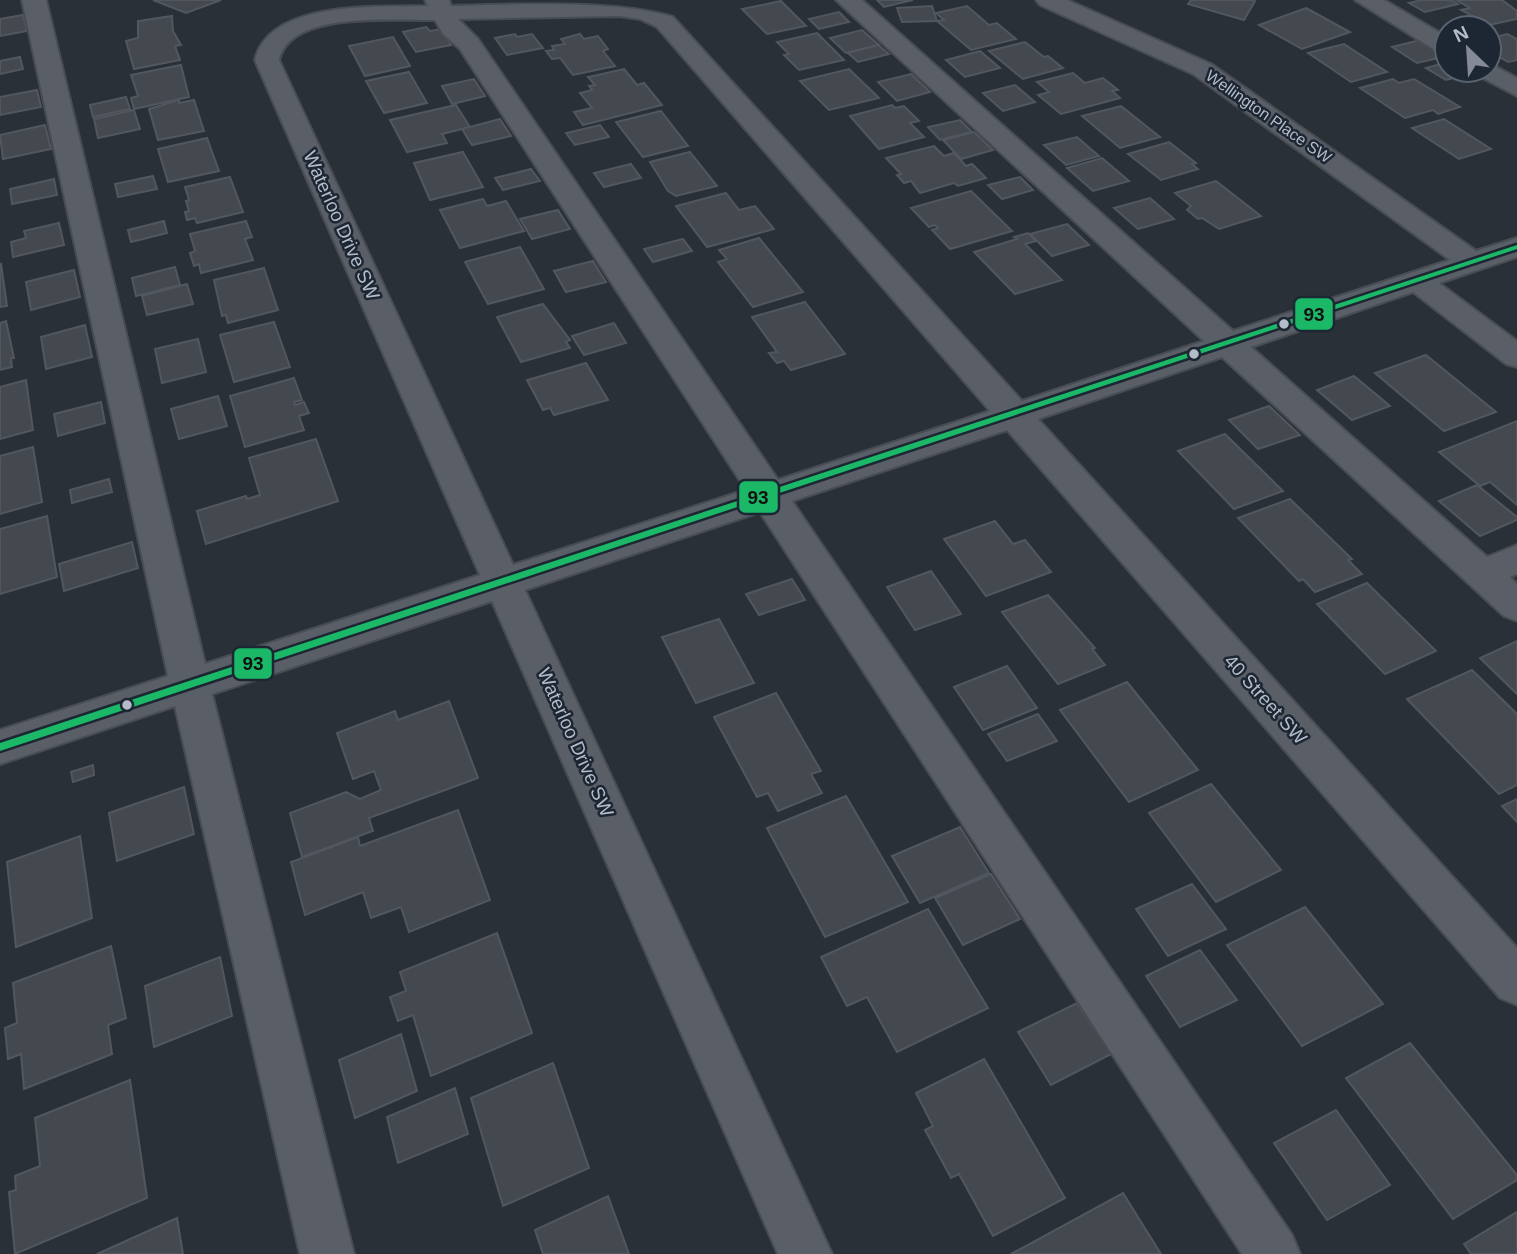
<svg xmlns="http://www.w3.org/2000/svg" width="1517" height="1254" viewBox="0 0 1517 1254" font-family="Arial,sans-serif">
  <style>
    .building { fill: #444950; stroke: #52575f; stroke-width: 2 }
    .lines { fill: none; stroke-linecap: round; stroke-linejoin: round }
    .minor-casing { stroke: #484c53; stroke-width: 4 }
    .minor { fill: #5a5e66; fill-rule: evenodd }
    .bus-1-casing { stroke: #1d2633; stroke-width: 5 }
    .bus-1 { fill: #1ab867; fill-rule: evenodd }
    .bus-dot { fill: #b4bcc9; stroke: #1d2633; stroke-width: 2.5 }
    .labels { text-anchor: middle; stroke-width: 5; stroke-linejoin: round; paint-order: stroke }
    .far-street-label { font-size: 16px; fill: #b4bcc9; stroke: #1d2633 }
    .street-label { font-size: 19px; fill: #b4bcc9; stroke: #1d2633 }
    .line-badge { stroke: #1d2633; stroke-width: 2.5 }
    .pale-badge-label { font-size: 19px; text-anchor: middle; font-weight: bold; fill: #111 }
  </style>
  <rect width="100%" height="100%" fill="#2a3038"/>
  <g class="building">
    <polygon points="153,0 221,0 186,13"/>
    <polygon points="877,0 913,0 884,7"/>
    <polygon points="1191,0 1252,0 1255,1 1244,20 1188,4"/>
    <polygon points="1422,0 1451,0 1458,4 1425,12 1409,3"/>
    <polygon points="1456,0 1502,0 1517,11 1517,19 1489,25 1461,10 1470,8"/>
    <polygon points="781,1 806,26 767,34 742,9"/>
    <polygon points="932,6 937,21 902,22 897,8"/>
    <polygon points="967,6 989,25 997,23 1016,39 971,50 937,21 944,20 936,13"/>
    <polygon points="1306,8 1350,32 1302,49 1259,25"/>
    <polygon points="839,12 849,22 819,29 809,19"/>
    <polygon points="23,15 27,31 0,36 0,19"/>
    <polygon points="172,16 173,31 181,45 175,46 180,60 134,69 126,41 138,38 138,21"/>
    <polygon points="426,27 430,31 442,29 451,45 416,52 403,32"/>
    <polygon points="862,30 879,45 846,53 830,38"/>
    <polygon points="817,33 844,60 799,70 784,55 789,54 777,42"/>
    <polygon points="515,34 517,37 532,34 543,48 507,55 495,38"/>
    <polygon points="580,34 584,39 598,36 608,49 603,51 615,66 573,75 560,58 552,59 546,51 554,50 552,46 565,44 561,39"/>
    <polygon points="1507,34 1517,39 1517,60 1508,62 1489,51 1489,39"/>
    <polygon points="393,37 410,66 365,76 349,46"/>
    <polygon points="1420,40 1447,56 1417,63 1392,47"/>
    <polygon points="1025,42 1044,57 1048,56 1063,68 1023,79 989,51"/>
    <polygon points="1344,44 1387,72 1351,82 1308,53"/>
    <polygon points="878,45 889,54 858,62 848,53"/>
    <polygon points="980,51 1000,68 965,77 946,60"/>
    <polygon points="20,57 23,69 0,74 0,61"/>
    <polygon points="1447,62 1447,70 1476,72 1446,80 1426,68"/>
    <polygon points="181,65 189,97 134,109 131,98 138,96 131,75"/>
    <polygon points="624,69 637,85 644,83 662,105 583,125 574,112 592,108 580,93 592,90 589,86 595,85 588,77"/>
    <polygon points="849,69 879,98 829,110 800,81"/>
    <polygon points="409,72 427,103 384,113 366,81"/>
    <polygon points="1073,73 1085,83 1103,78 1118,90 1112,91 1120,98 1061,114 1038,95 1049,92 1037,82"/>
    <polygon points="911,74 930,92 897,101 878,82"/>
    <polygon points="474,79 485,96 452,104 442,86"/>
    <polygon points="1393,79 1399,83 1414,79 1460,107 1438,114 1433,110 1405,118 1360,88"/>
    <polygon points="1015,85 1035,102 1003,111 983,93"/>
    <polygon points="37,90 41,107 0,115 0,97"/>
    <polygon points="126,97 130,109 93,117 90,105"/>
    <polygon points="179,100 179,103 194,100 204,131 158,140 149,109"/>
    <polygon points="456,105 470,127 442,134 447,143 407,152 390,120"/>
    <polygon points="892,105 895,108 904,106 919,121 910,123 924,137 879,149 850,116"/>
    <polygon points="1121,106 1160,137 1120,148 1082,116"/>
    <polygon points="134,110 140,129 98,138 94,119"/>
    <polygon points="661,111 688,146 643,157 616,122"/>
    <polygon points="500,119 511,136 472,145 462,129"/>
    <polygon points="1444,119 1491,149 1459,159 1412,128"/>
    <polygon points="960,120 972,132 940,140 928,127"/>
    <polygon points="45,125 51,149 3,159 0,135"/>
    <polygon points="600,125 609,137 575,145 566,133"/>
    <polygon points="974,132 993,150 961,159 943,140"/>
    <polygon points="1077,137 1099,156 1066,165 1044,145"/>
    <polygon points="207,138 219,171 168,182 158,149"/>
    <polygon points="1169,142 1196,163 1192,164 1198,169 1161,180 1128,154"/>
    <polygon points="934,146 944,156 954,153 966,166 972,164 986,178 958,186 954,183 920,193 911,181 904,183 897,175 901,174 886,158"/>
    <polygon points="463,152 483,187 430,200 414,163"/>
    <polygon points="690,152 717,186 676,196 668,191 650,162"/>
    <polygon points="1102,158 1129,181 1093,191 1067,168"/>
    <polygon points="631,164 641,178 604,187 594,173"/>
    <polygon points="531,169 540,181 503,190 495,178"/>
    <polygon points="153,176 157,189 118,197 115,184"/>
    <polygon points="230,177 243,212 197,223 195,218 187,220 185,212 189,211 186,201 189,200 185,187"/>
    <polygon points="1020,177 1033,190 1002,199 988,185"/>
    <polygon points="54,179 57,195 12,204 10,189"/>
    <polygon points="1216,181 1261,216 1219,229 1202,218 1198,219 1187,210 1191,206 1175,193"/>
    <polygon points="971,191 1012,231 950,249 932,230 938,228 935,225 929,227 911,208"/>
    <polygon points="726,193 739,210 755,206 774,229 707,247 676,206"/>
    <polygon points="1150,198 1174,219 1138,229 1114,208"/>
    <polygon points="483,199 487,206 506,201 524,231 460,248 440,210"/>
    <polygon points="558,210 570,229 532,239 520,219"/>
    <polygon points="164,221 167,233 131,242 128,230"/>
    <polygon points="246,221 252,237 245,239 253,260 201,273 199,264 194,266 190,253 195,251 190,234"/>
    <polygon points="59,223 64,245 13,257 11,242 26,238 24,231"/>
    <polygon points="1067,224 1089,245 1052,256 1030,234"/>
    <polygon points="1028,233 1036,241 1025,244 1062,280 1015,294 974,252 1017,239 1014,237"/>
    <polygon points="759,238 803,292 753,307 718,262 727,259 719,250"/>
    <polygon points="683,239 692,251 653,262 644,249"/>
    <polygon points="520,247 544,289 488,304 465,262"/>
    <polygon points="593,261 606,282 566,292 554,271"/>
    <polygon points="1,264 7,306 0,307 0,265"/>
    <polygon points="175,267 180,285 136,296 132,278"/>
    <polygon points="264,268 278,310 228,323 226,315 222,316 214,280"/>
    <polygon points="74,270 80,297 31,310 26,282"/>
    <polygon points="187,284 193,304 147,315 142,296"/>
    <polygon points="805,302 845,354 791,370 784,361 777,363 769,353 777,352 752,317"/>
    <polygon points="543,304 570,340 566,342 570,348 521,362 497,317"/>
    <polygon points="6,321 14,358 11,358 12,367 0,370 0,323"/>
    <polygon points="274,322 290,367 234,382 220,335"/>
    <polygon points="614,323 626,343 584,355 572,336"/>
    <polygon points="85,325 92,357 46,369 41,337"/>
    <polygon points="198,339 206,372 162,383 155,349"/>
    <polygon points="1426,355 1496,412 1444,431 1375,373"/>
    <polygon points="586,363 608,400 554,415 550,408 543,410 527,380"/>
    <polygon points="1354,376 1390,406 1352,420 1317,390"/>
    <polygon points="294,378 302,400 294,402 295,405 304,402 309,413 299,416 304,430 245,447 230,396"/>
    <polygon points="26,380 33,430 0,439 0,387"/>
    <polygon points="218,396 227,426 179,439 171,409"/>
    <polygon points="101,402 105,423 58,436 54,414"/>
    <polygon points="1269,406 1300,435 1258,449 1229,420"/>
    <polygon points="1517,421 1517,505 1490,482 1480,486 1439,452"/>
    <polygon points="1225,434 1283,491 1234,509 1178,451"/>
    <polygon points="316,439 338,501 206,544 197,511 246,496 247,499 260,495 249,458"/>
    <polygon points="33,447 42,502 0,514 0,456"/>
    <polygon points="109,479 112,492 72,503 70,490"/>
    <polygon points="1477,485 1517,517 1517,520 1480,536 1439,501"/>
    <polygon points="1290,499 1352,559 1348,560 1362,574 1315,592 1303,579 1299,581 1238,518"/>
    <polygon points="47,516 57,577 0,594 0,529"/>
    <polygon points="995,521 1013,544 1025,540 1051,572 986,596 944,539"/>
    <polygon points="132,542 138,568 64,591 59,564"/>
    <polygon points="931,571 961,614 915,630 887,587"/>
    <polygon points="792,579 805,600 759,615 746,594"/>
    <polygon points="1367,583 1436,651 1385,674 1317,604"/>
    <polygon points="1048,595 1095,648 1092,649 1105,665 1058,684 1002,612"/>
    <polygon points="719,619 754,683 696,703 662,637"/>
    <polygon points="1517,641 1517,694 1480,658"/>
    <polygon points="1007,666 1037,708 983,730 954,687"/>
    <polygon points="1472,670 1517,714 1517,785 1499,794 1407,699"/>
    <polygon points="1127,682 1198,770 1129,802 1060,710"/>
    <polygon points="776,693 821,771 811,774 822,793 778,811 768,793 757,797 714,717"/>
    <polygon points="449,701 478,778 369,818 373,831 302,857 290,813 346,792 360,799 381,790 374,771 353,779 337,733 395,711 398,720"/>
    <polygon points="1038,714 1057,741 1007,761 988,734"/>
    <polygon points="93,765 94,775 73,782 71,772"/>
    <polygon points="1211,784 1281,870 1216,902 1149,813"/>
    <polygon points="184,787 194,834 117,861 109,813"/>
    <polygon points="846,796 908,902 825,937 767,828"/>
    <polygon points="1517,799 1517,822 1502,806"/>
    <polygon points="458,810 490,900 409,932 401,907 371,918 363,892 305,915 291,862 358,837 360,846"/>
    <polygon points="960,827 989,873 920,903 892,856"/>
    <polygon points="80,836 92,918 16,947 7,862"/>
    <polygon points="991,874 1020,919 963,945 935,898"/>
    <polygon points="1192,884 1226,929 1168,956 1136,909"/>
    <polygon points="1305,907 1383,1004 1302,1046 1227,945"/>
    <polygon points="928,909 988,1008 897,1052 867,997 847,1006 821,957"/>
    <polygon points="497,933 532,1033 431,1076 413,1015 398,1021 390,997 406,991 400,972"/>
    <polygon points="111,946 126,1018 108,1025 112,1054 24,1089 21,1054 8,1059 5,1028 17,1023 13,983"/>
    <polygon points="1200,950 1237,1000 1180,1027 1146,976"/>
    <polygon points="220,957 232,1016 154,1047 145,986"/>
    <polygon points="1077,1003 1111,1054 1051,1085 1018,1032"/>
    <polygon points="401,1034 417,1091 355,1118 339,1060"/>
    <polygon points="1410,1043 1517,1175 1517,1180 1453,1219 1346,1078"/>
    <polygon points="984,1059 1065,1198 993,1236 959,1174 951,1178 925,1130 933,1126 916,1093"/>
    <polygon points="553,1063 589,1168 503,1206 471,1098"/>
    <polygon points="130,1080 147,1198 15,1254 9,1192 16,1190 15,1176 40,1166 35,1118"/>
    <polygon points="455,1088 468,1134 398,1163 387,1117"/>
    <polygon points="1336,1110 1390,1185 1327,1220 1274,1143"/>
    <polygon points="1123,1193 1161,1254 1011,1254"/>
    <polygon points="608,1196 629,1254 543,1254 535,1230"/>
    <polygon points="1517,1212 1517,1254 1471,1254 1464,1244"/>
    <polygon points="177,1218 183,1254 97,1254"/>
  </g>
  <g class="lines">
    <defs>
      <g id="minor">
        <path d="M22,0H46L205,664L480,575L255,60C269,0 379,7 428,6L425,0H449L451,6C514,4 618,0 673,17L1022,401L1204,341L836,0H862L1233,331L1450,260L1193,74L1040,5L1036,0H1067L1211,64L1476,251L1517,238V257L1439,283L1517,341V367L1506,364L1413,292L1251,347L1487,557L1517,545V574L1510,577L1517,584V621L1504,616L1222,357L1038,419L1517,948V1005L1500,998L1007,430L792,501L1292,1235L1300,1254H1242L760,512L525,590L832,1254H778L492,601L212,694L354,1254H300L175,706L0,764V730L168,676ZM619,16L640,19L657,27L990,411L778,480L478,39L458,19ZM435,20L443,34L460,49L746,490L513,565L279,60C290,10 395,21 435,20Z"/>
        <polygon points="1355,0 1384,0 1447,37 1447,54 1438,52"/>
        <polygon points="1489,63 1517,78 1517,96 1477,75 1474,70 1489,70"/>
      </g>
    </defs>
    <use href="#minor" class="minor-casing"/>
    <use href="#minor" class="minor"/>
    <defs>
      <polygon id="bus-1" points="1517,245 1517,249 0,751 0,743"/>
    </defs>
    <use href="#bus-1" class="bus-1-casing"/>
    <use href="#bus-1" class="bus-1"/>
  </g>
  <g class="bus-dot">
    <circle cx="1284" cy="324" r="6"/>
    <circle cx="1194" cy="354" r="6"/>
    <circle cx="127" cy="705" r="6"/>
  </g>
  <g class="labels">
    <g class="far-street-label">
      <text transform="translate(1269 116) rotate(35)" y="6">Wellington Place SW</text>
    </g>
    <g class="street-label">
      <text transform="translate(342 225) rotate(66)" y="7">Waterloo Drive SW</text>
      <text transform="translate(1266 699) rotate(48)" y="7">40 Street SW</text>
      <text transform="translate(576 742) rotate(66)" y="7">Waterloo Drive SW</text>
    </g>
  </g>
  <g class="line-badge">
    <rect x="1294" y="297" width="40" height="34" rx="7" fill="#1ab867"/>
    <rect x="738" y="480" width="41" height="34" rx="7" fill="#1ab867"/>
    <rect x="233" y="647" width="40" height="33" rx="7" fill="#1ab867"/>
  </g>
  <g class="pale-badge-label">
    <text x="1314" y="321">93</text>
    <text x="758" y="504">93</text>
    <text x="253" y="670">93</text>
  </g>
  <g transform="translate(1468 49) rotate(335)"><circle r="33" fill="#1d2633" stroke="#59626f" stroke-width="2"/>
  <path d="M0-5L12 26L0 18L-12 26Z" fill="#848b96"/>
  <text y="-10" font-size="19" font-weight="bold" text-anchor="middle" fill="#b4bcc9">N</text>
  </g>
</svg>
